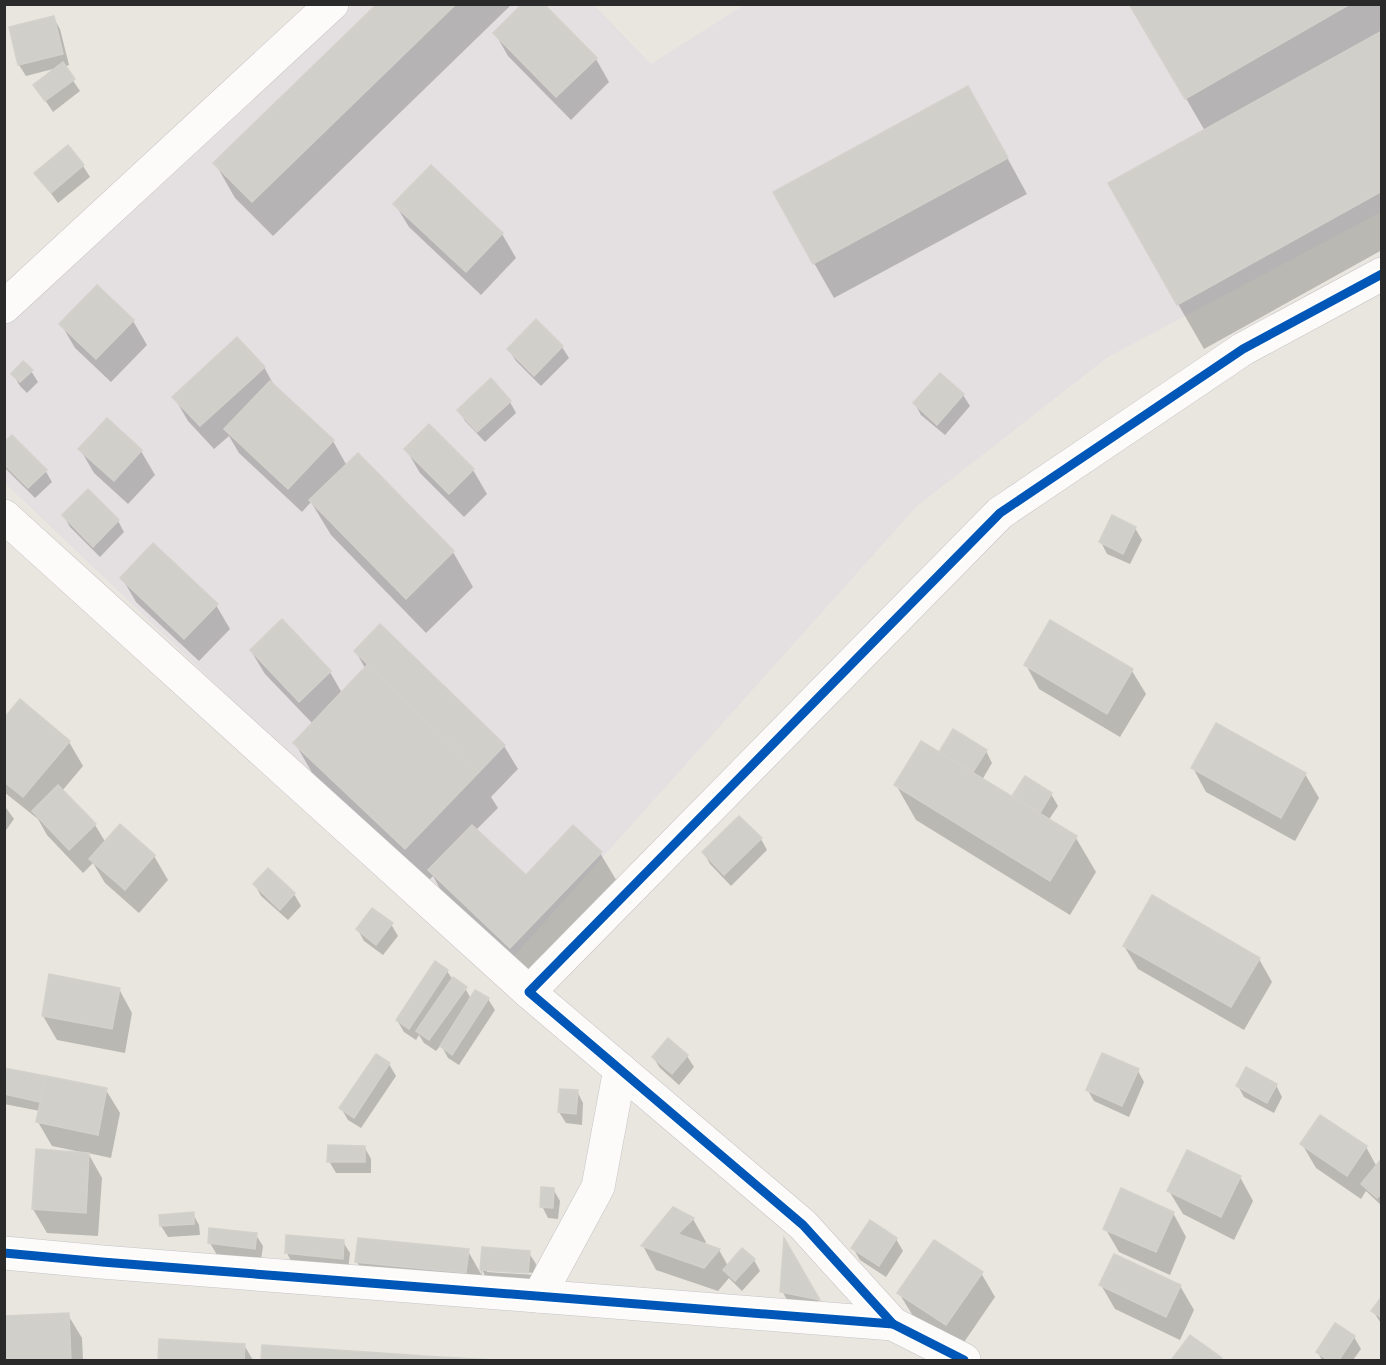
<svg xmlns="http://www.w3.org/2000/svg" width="1386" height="1365" viewBox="0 0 1386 1365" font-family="'Golos Text',sans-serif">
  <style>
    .industrial { fill: #e4e0e2 }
    .shadow { fill: #0003 }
    .building { fill: #d1cfca; stroke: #d3d1cb; stroke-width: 1.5 }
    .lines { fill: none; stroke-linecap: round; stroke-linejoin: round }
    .minor-casing { stroke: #c5c4c5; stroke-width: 34 }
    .minor { stroke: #fcfbfa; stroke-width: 33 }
    .cycleway-casing { stroke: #fff; stroke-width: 13 }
    .cycleway { stroke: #0057b8; stroke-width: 9 }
  </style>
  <rect width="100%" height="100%" fill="#e8e6df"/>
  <polygon class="industrial" points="353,5 594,5 651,64 744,5 1381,5 1381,212 1108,357 917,506 508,963 5,483 5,323"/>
  <g class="shadow">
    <polygon points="379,4 512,4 273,236 235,198 215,163"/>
    <polygon points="1131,4 1382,4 1382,250 1204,349 1178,304 1205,131"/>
    <polygon points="53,17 60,29 69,65 64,67 80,91 53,112 35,85 57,68 26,76 19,65 10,28"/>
    <polygon points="495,33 596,59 609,82 571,120 508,56"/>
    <polygon points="988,123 1027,194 834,298 814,263"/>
    <polygon points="83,166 90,177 58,203 36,173"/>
    <polygon points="431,167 502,234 516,258 481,295 409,227 395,204"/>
    <polygon points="97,287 133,321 147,345 111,382 75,348 61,324"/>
    <polygon points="562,347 569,358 541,386 516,361 509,350"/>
    <polygon points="264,367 276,389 333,441 347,466 358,455 453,552 473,587 426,633 331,535 311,502 302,512 239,453 229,436 214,449 188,421 174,397"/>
    <polygon points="31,371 38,382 27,393 20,386 13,374"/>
    <polygon points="963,395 970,406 945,435 921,415 915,404"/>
    <polygon points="510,402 516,413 485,442 465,421 459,410"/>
    <polygon points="107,420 141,451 155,475 128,504 94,473 80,449"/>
    <polygon points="429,427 473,470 487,494 464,517 420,473 406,449"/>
    <polygon points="4,444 45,470 52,482 35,498 4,467"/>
    <polygon points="64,516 118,521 124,532 100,557 70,527"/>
    <polygon points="1135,528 1142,540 1130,564 1107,554 1101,542"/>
    <polygon points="122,578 216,605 230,629 199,661 136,602"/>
    <polygon points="1050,622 1132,671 1146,694 1120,737 1039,689 1026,665"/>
    <polygon points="251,651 330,672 342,693 365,668 356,652 504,746 518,769 491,797 498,808 476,830 526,877 600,853 621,888 530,982 449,905 433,876 426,883 315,778 295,743 313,724 265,674"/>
    <polygon points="20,702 69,742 83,766 62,791 95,825 106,843 120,827 154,856 168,880 139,913 105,883 93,863 83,873 47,835 38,819 4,792 4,720"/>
    <polygon points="986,751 992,763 982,780 1017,801 1014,796 1026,778 1051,794 1058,806 1048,821 1076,838 1096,872 1070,915 916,820 896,785 943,756 941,752"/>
    <polygon points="1193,768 1305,774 1319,798 1295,841 1206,792"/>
    <polygon points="4,805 14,819 4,833"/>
    <polygon points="761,839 767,850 731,886 710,864 704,853"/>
    <polygon points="268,871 294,894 301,906 288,920 261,896 255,885"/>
    <polygon points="391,924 398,936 383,955 364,941 358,930"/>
    <polygon points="1124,946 1259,959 1272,982 1244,1030 1138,969"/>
    <polygon points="447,971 453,980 465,988 471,999 488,999 495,1010 459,1065 448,1058 441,1045 436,1051 424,1043 419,1035 416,1040 404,1032 397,1020"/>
    <polygon points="119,989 132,1013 125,1053 57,1040 43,1016"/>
    <polygon points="687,1056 694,1067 679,1085 660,1068 653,1057"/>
    <polygon points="389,1064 396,1076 361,1128 348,1120 341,1108"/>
    <polygon points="4,1070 106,1090 120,1113 111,1158 88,1153 102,1178 98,1236 47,1233 33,1209 81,1152 52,1146 38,1122 40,1111 4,1104"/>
    <polygon points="1138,1071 1144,1082 1129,1117 1094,1101 1087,1089"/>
    <polygon points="1276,1085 1282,1097 1274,1113 1244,1097 1238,1086"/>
    <polygon points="577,1091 583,1103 582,1125 566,1123 559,1112"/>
    <polygon points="1302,1144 1366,1147 1377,1167 1382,1161 1382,1206 1366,1191 1361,1199 1316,1168"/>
    <polygon points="365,1148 371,1159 371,1173 336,1173 329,1161"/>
    <polygon points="1240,1177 1253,1201 1234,1240 1183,1214 1169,1191"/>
    <polygon points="553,1189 560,1201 558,1219 548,1218 542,1206"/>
    <polygon points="1173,1213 1186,1237 1170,1275 1119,1252 1105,1228"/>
    <polygon points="193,1214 199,1225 200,1235 168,1237 161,1226"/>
    <polygon points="693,1219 706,1242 704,1245 719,1250 728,1266 754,1260 760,1271 742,1291 729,1278 718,1291 656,1270 643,1246"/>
    <polygon points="870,1222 896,1239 903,1251 886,1277 860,1260 853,1248"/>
    <polygon points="256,1235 263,1246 261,1260 217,1255 210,1243"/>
    <polygon points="343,1242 350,1253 348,1270 293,1265 287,1253"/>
    <polygon points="785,1243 824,1310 789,1303 782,1291"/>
    <polygon points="483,1249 529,1253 536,1264 535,1273 487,1269 487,1272 535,1275 534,1284 488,1281 482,1270 479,1296 371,1286 357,1262 468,1251 481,1274"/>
    <polygon points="981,1273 995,1297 960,1348 913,1316 899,1293"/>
    <polygon points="1101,1285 1180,1286 1194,1310 1180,1340 1115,1309"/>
    <polygon points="1382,1299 1382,1325 1373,1311"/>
    <polygon points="68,1315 82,1338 83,1360 4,1360 4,1317"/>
    <polygon points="1190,1337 1221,1359 1222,1360 1174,1360"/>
    <polygon points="1354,1337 1361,1349 1353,1360 1322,1360 1318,1353"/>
    <polygon points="160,1341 244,1345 253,1360 159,1360"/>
    <polygon points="263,1347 472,1360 262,1360"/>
  </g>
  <g class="building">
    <polygon points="377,4 456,4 252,202 213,163"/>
    <polygon points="522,4 544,4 597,58 556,97 493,33"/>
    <polygon points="1129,4 1350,4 1185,99"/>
    <polygon points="54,16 63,54 18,65 9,27"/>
    <polygon points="1382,31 1382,191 1177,305 1108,183"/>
    <polygon points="63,62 75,79 45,101 33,85"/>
    <polygon points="968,86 1008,158 813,264 773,192"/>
    <polygon points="68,145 84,165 51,193 34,173"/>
    <polygon points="431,165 503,233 466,272 393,204"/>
    <polygon points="97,285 134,320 96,359 59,324"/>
    <polygon points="536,319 563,346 534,376 507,349"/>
    <polygon points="237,337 265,367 200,426 172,397"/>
    <polygon points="23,361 33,370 20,382 11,374"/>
    <polygon points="940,373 964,394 937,425 913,403"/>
    <polygon points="491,378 511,401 477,432 457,410"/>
    <polygon points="270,381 334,440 288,489 224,429"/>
    <polygon points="107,418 142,450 114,481 78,449"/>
    <polygon points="429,424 474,469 449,494 404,449"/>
    <polygon points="12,435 47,470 28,488 4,464 4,442"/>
    <polygon points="358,453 454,551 406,599 309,500"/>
    <polygon points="88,489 119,520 93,547 62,515"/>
    <polygon points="1112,515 1136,527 1123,554 1099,542"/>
    <polygon points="153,543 218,604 184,639 120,578"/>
    <polygon points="282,619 331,671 299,702 250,650"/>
    <polygon points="1050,620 1133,669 1107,714 1024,665"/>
    <polygon points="380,624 505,745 479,772 354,651"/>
    <polygon points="367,665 479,772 405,849 293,743"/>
    <polygon points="20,699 70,741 23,797 4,782 4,718"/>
    <polygon points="1216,723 1306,773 1281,818 1191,768"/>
    <polygon points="953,729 987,750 973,772 939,752"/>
    <polygon points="921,741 1077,836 1050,881 894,785"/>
    <polygon points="1025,776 1052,793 1040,813 1012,796"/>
    <polygon points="58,785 96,824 69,850 32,811"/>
    <polygon points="739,816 762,838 724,875 702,852"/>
    <polygon points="120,824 155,855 125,890 89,859"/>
    <polygon points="472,825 526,875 573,825 602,852 510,948 428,870"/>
    <polygon points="268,868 295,893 280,910 253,884"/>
    <polygon points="1152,895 1260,958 1231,1007 1123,946"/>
    <polygon points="372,908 393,923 376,945 356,929"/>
    <polygon points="435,961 448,970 409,1029 396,1020"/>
    <polygon points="49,974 120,988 112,1029 42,1016"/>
    <polygon points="453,977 467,987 429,1040 416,1031"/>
    <polygon points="475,990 489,998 452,1055 440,1046"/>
    <polygon points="668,1038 688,1055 672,1074 652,1057"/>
    <polygon points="1102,1053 1139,1069 1122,1106 1086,1090"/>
    <polygon points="376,1054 390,1063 354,1118 339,1108"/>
    <polygon points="1246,1067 1277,1084 1267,1103 1236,1086"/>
    <polygon points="4,1068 46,1076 40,1102 4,1094"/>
    <polygon points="46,1076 107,1088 98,1135 36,1122"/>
    <polygon points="560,1089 578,1090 576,1114 558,1112"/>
    <polygon points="1320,1115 1367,1146 1347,1176 1300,1144"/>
    <polygon points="328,1145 365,1146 365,1162 327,1162"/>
    <polygon points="36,1149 89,1153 86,1213 32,1209"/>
    <polygon points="1187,1150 1241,1176 1221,1217 1167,1191"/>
    <polygon points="1382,1158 1382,1193 1377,1198 1361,1184"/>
    <polygon points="541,1187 554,1188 553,1208 540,1207"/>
    <polygon points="1121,1188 1174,1212 1156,1252 1103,1229"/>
    <polygon points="673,1207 694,1218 678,1234 720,1249 704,1268 641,1246"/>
    <polygon points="194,1212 194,1224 160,1226 159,1215"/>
    <polygon points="870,1220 897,1238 879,1266 851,1248"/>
    <polygon points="209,1228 257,1233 255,1249 208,1243"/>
    <polygon points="286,1235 344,1240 343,1259 285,1253"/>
    <polygon points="358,1238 469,1249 466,1273 355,1262"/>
    <polygon points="784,1238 820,1300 780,1292"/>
    <polygon points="934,1240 983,1272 946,1325 897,1293"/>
    <polygon points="482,1247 530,1251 528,1273 480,1270"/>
    <polygon points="742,1248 755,1259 735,1281 723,1270"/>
    <polygon points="1114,1254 1181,1285 1166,1317 1099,1285"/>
    <polygon points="1382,1296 1382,1318 1371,1311"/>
    <polygon points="69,1313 71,1360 4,1360 4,1316"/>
    <polygon points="1335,1323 1355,1336 1339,1360 1328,1360 1316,1352"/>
    <polygon points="1190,1335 1222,1358 1221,1360 1172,1359"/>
    <polygon points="159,1339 245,1344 244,1360 158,1360"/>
    <polygon points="262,1345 380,1353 380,1360 261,1360"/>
    <polygon points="380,1353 439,1357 439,1360 380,1360"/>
    <polygon points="439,1357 494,1360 439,1360"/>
  </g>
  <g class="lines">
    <defs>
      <g id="minor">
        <polyline points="4,307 332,4"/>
        <polyline points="4,516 529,992"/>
        <polyline points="4,1253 102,1262 893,1324"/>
        <polyline points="539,1296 598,1187 620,1069"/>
        <polyline points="964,1360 893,1324 803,1225 529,992 1000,513 1243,349 1382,274"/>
      </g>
    </defs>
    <use href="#minor" class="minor-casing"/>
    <use href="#minor" class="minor"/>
    <defs>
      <g id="cycleway">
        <polyline points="4,1253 102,1262 893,1324"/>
        <polyline points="964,1360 893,1324 803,1225 529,992 1000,513 1243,349 1382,274"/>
      </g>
    </defs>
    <use href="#cycleway" class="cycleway-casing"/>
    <use href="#cycleway" class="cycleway"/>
  </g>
  <rect width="1386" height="1365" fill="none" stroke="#2a2a2a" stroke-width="12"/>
</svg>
